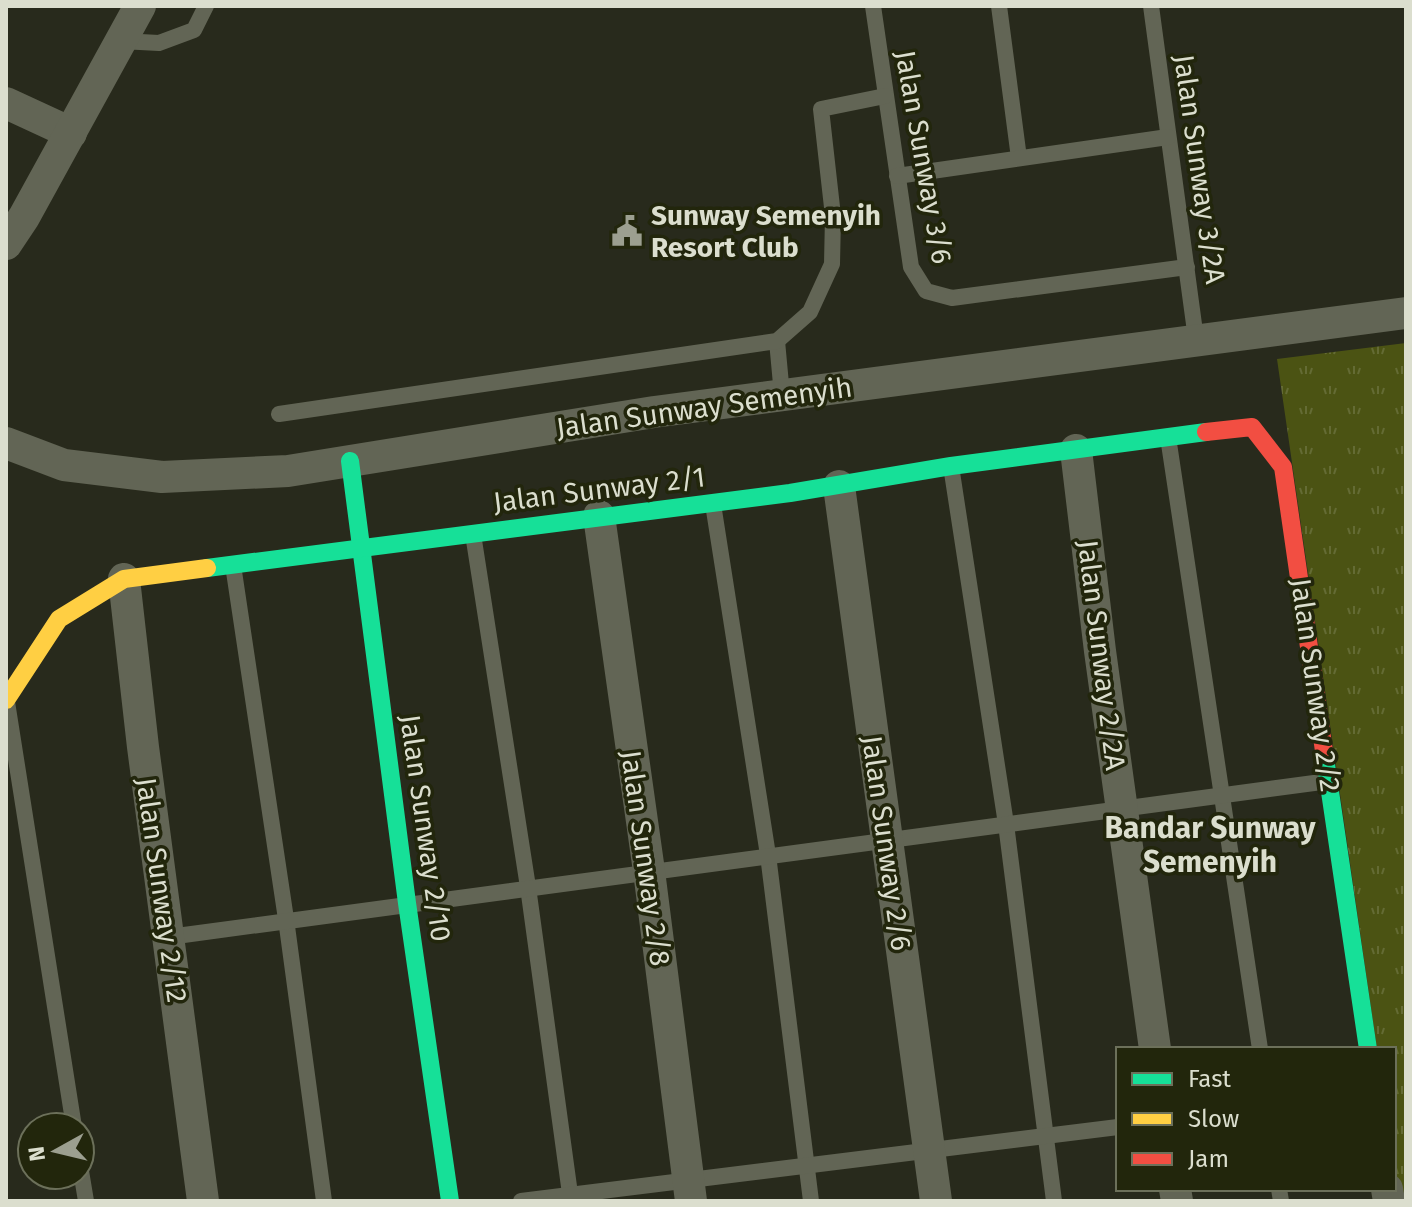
<svg xmlns="http://www.w3.org/2000/svg" width="1412" height="1207" viewBox="0 0 1412 1207" font-family="'Fira Sans',sans-serif">
  <style>
    .grass { fill: url(#grass-tufts) }
    .lines { fill: none; stroke-linecap: round; stroke-linejoin: round }
    .lane { stroke: #626555; stroke-width: 16 }
    .street { stroke: #626555; stroke-width: 32 }
    .fast { stroke: #16e098; stroke-width: 18 }
    .slow { stroke: #ffcf43; stroke-width: 18 }
    .jam { stroke: #f24e42; stroke-width: 18 }
    .labels { text-anchor: middle; stroke-width: 7; stroke-linejoin: round; paint-order: stroke }
    .street-label { font-size: 28px; fill: #dbdece; stroke: #22260c }
    .poi-label { font-size: 28px; font-weight: bold; fill: #dbdece; stroke: #22260c; text-anchor: start }
    .neighbourhood-label { font-size: 30px; font-weight: bold; fill: #dbdece; stroke: #22260c }
  </style>
  <defs>
    <pattern id="grass-tufts" width="24" height="20" patternUnits="userSpaceOnUse" patternTransform="scale(2)"><rect width="24" height="20" fill="#4b5313"/><path d="M3 7l-1-3M5 7V3M7 7l1-3M15 17l-1-3M17 17v-4M19 17l1-3" fill="none" stroke="#646b34"/></pattern>
  </defs>
  <rect width="100%" height="100%" fill="#282a1c"/>
  <polygon class="grass" points="1406,343 1406,1201 1399,1201 1394,1166 1394,1049 1377,1049 1277,359"/>
  <g class="lines">
    <g class="lane">
      <polyline points="873,6 911,267 926,291 952,298 1187,267"/>
      <polyline points="999,6 1019,158"/>
      <polyline points="1151,6 1196,339"/>
      <polyline points="121,41 159,43 194,30 206,6"/>
      <polyline points="897,176 1168,137"/>
      <polyline points="777,341 782,395"/>
      <polyline points="279,414 777,341 810,312 832,264 833,216 821,109 885,96"/>
      <polyline points="1168,437 1260,1049"/>
      <polyline points="951,466 1006,824 1054,1201"/>
      <polyline points="713,504 768,855 811,1201"/>
      <polyline points="473,534 528,887 571,1201"/>
      <polyline points="233,565 286,919 324,1201"/>
      <polyline points="7,702 74,1127"/>
      <polyline points="169,937 1329,781"/>
      <polyline points="80,1165 86,1201"/>
      <polyline points="1279,1189 1281,1201"/>
      <polyline points="521,1201 1118,1127"/>
    </g>
    <g class="street">
      <polyline points="6,103 71,133"/>
      <polyline points="6,244 24,217 140,6"/>
      <polyline points="6,443 64,465 162,477 288,471 654,412 1406,313"/>
      <polyline points="1076,450 1100,651 1155,1049"/>
      <polyline points="839,486 936,1201"/>
      <polyline points="599,516 649,871 691,1201"/>
      <polyline points="124,579 143,747 203,1201"/>
      <polyline points="1175,1189 1177,1201"/>
      <polyline points="1387,1189 1389,1201"/>
    </g>
    <g class="fast">
      <polyline points="350,461 407,903 450,1201"/>
      <polyline points="207,568 790,493 951,466 1206,432"/>
      <polyline points="1324,751 1368,1049"/>
    </g>
    <polyline class="slow" points="6,700 59,619 124,579 207,568"/>
    <polyline class="jam" points="1206,432 1252,427 1283,467 1324,751"/>
  </g>
  <defs>
    <symbol id="civic-bare" viewBox="-9 -9 18 18"><path d="M-.6-6.5H3V-4.5H.6V-3L4-1V1h2V6H-6V1h2V-1L-.6-3ZM-1.2 2.5V6h2.4V2.5Z" fill="#9c9f90" stroke="#22260c" stroke-width="2.5" paint-order="stroke"/></symbol>
  </defs>
  <g fill-rule="evenodd">
    <use href="#civic-bare" x="605" y="209" width="44" height="44"/>
  </g>
  <g class="labels">
    <g class="street-label">
      <text transform="translate(924 157) rotate(80)" y="10">Jalan Sunway 3/6</text>
      <text transform="translate(1200 169) rotate(82)" y="10">Jalan Sunway 3/2A</text>
      <text transform="translate(704 407) rotate(-8)" y="10">Jalan Sunway Semenyih</text>
      <text transform="translate(599 489) rotate(-7)" y="10">Jalan Sunway 2/1</text>
      <text transform="translate(1102 655) rotate(83)" y="10">Jalan Sunway 2/2A</text>
      <text transform="translate(1316 685) rotate(82)" y="10">Jalan Sunway 2/2</text>
      <text transform="translate(426 828) rotate(82)" y="10">Jalan Sunway 2/10</text>
      <text transform="translate(887 843) rotate(82)" y="10">Jalan Sunway 2/6</text>
      <text transform="translate(646 858) rotate(82)" y="10">Jalan Sunway 2/8</text>
      <text transform="translate(162 890) rotate(82)" y="10">Jalan Sunway 2/12</text>
    </g>
    <g class="poi-label">
      <text x="651" y="225">Sunway Semenyih<tspan x="651" dy="32">Resort Club</tspan></text>
    </g>
    <g class="neighbourhood-label">
      <text x="1210" y="838">Bandar Sunway<tspan x="1210" dy="34">Semenyih</tspan></text>
    </g>
  </g>
  <rect width="1412" height="1207" fill="none" stroke="#dbdece" stroke-width="16"/>
  <rect x="1116" y="1047" width="280" height="144" fill="#22260c" stroke="#6c705a" stroke-width="2"/>
  <rect x="1132" y="1073" width="40" height="12" fill="#16e098" stroke="#6c705a" stroke-width="2"/>
  <text x="1188" y="1087" font-size="24" fill="#dbdece">Fast</text>
  <rect x="1132" y="1113" width="40" height="12" fill="#ffcf43" stroke="#6c705a" stroke-width="2"/>
  <text x="1188" y="1127" font-size="24" fill="#dbdece">Slow</text>
  <rect x="1132" y="1153" width="40" height="12" fill="#f24e42" stroke="#6c705a" stroke-width="2"/>
  <text x="1188" y="1167" font-size="24" fill="#dbdece">Jam</text>
  <g transform="translate(56 1151) rotate(262)"><circle r="38" fill="#22260c" stroke="#6c705a" stroke-width="2"/>
  <path d="M0-6L14 30L0 20L-14 30Z" fill="#9c9f90"/>
  <text y="-12" font-size="22" font-weight="bold" text-anchor="middle" fill="#dbdece">N</text>
  </g>
</svg>
